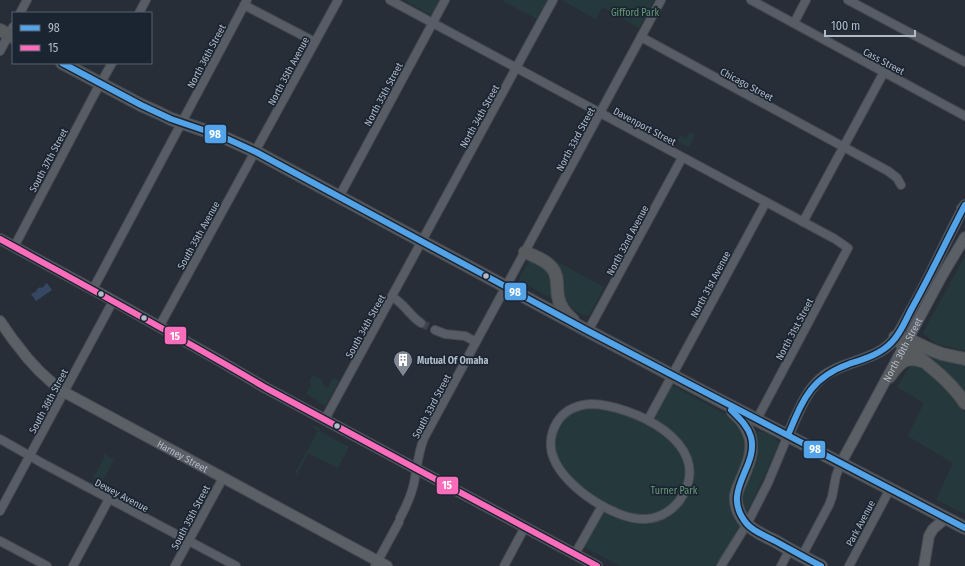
<svg xmlns="http://www.w3.org/2000/svg" width="965" height="566" viewBox="0 0 965 566" font-family="'Fira Sans Condensed',sans-serif">
  <style>
    .green { fill: #25393d }
    .water { fill: #364763 }
    .lines { fill: none; stroke-linecap: round; stroke-linejoin: round }
    .minor-tunnel { stroke: #3d434d; stroke-width: 8; stroke-dasharray: 8 4; stroke-linecap: butt }
    .minor-casing { stroke: #444950; stroke-width: 10 }
    .major-casing { stroke: #464b54; stroke-width: 12 }
    .highway-casing { stroke: #454a53; stroke-width: 14 }
    .minor { stroke: #585d65; stroke-width: 8 }
    .major { stroke: #5b5f66; stroke-width: 10 }
    .highway { stroke: #585b5e; stroke-width: 12 }
    .bus-1-casing { stroke: #1b2532; stroke-width: 9 }
    .bus-2-casing { stroke: #1b2532; stroke-width: 9 }
    .bus-1 { stroke: #53a3e8; stroke-width: 6 }
    .bus-2 { stroke: #fb6dba; stroke-width: 6 }
    .bus-dot { fill: #b2bac8; stroke: #1b2532; stroke-width: 1.5 }
    .labels { text-anchor: middle; stroke-width: 3.5; stroke-linejoin: round; paint-order: stroke }
    .park-label { font-size: 10px; fill: #689a74; stroke: #1b2532 }
    .street-label { font-size: 10px; fill: #b2bac8; stroke: #1b2532 }
    .poi-label { font-size: 10px; font-weight: bold; fill: #b2bac8; stroke: #1b2532; text-anchor: start }
    .line-badge { stroke: #1b2532; stroke-width: 1.5 }
    .badge-label { font-size: 11px; text-anchor: middle; font-weight: bold; fill: #fff }
  </style>
  <rect width="100%" height="100%" fill="#282e37"/>
  <g class="green">
    <polygon points="404,0 439,0 431,15"/>
    <polygon points="501,0 547,0 537,19"/>
    <polygon points="561,0 654,0 639,28 602,7 596,19"/>
    <polygon points="689,132 695,135 689,147 677,141 681,135 686,138"/>
    <polygon points="535,250 604,287 589,315 583,315 574,310 568,304 564,297 560,280"/>
    <polygon points="965,256 965,351 935,343 923,333"/>
    <polygon points="532,260 552,270 553,299 520,281 520,277 528,263"/>
    <polygon points="923,353 965,364 965,398 921,355"/>
    <polygon points="916,364 940,381 958,402 965,414 965,514 936,500 953,463 908,436 924,403 897,387 909,368"/>
    <polygon points="313,375 323,381 322,384 328,388 333,378 339,381 325,406 317,402 317,400 306,394 311,385 310,380"/>
    <path d="M668,383L758,432C765,431 776,436 779,443L755,496L737,530L724,554L714,566H620L581,545L602,506L570,482L551,449L562,416L593,404L648,420Z"/>
    <polygon points="314,425 317,427 320,428 319,431 349,447 338,468 308,453 297,474 295,473 318,431 313,428"/>
    <polygon points="104,454 114,460 102,482 93,478 104,458"/>
  </g>
  <polygon class="water" points="47,283 52,290 36,301 31,294 37,291 36,290 40,287 42,288"/>
  <g class="lines">
    <polyline class="minor-tunnel" points="421,323 435,330"/>
    <defs>
      <g id="minor">
        <polyline points="390,0 835,239 848,248 757,419"/>
        <polyline points="751,0 965,116"/>
        <polyline points="848,0 965,62"/>
        <polyline points="244,5 315,42"/>
        <polyline points="20,13 27,0"/>
        <polyline points="139,13 146,0"/>
        <polyline points="794,23 806,0"/>
        <polyline points="641,37 888,171 897,178 901,185"/>
        <polyline points="0,51 13,27"/>
        <polyline points="339,197 445,0"/>
        <polyline points="803,222 884,72"/>
        <polyline points="14,247 94,95 112,63"/>
        <polyline points="93,289 247,0"/>
        <path d="M392,297C404,303 410,316 421,323"/>
        <polyline points="159,327 338,0"/>
        <polyline points="435,330 445,334 465,336 476,342"/>
        <polyline points="588,331 682,158"/>
        <path d="M591,404C632,405 713,442 683,495C676,508 662,518 646,519C616,521 565,487 554,459C549,448 550,435 556,424C563,411 576,405 591,404Z"/>
        <polyline points="325,419 553,0"/>
        <polyline points="648,420 766,202"/>
        <polyline points="0,439 23,452 42,463 236,566"/>
        <polyline points="0,511 113,301"/>
        <path d="M400,518C406,507 411,496 414,483C417,468 418,453 424,438L661,0"/>
        <polyline points="0,541 47,566"/>
        <polyline points="575,554 602,506"/>
        <polyline points="802,556 829,505 832,497 836,476 841,463"/>
        <polyline points="73,566 109,499"/>
        <polyline points="175,566 223,478"/>
        <polyline points="375,566 399,522"/>
        <polyline points="504,566 525,527"/>
        <polyline points="721,566 747,524 768,483 788,435"/>
        <polyline points="781,566 790,549"/>
        <polyline points="849,566 890,489"/>
      </g>
      <g id="major">
        <polyline points="0,239 103,295 215,358 266,388 597,566"/>
        <path id="s1" d="M0,321C6,329 11,338 18,346C31,364 46,379 64,392L387,566"/>
        <path d="M788,435C797,415 806,389 824,376C844,361 874,361 892,342C901,331 907,317 914,305C932,273 947,238 965,205"/>
        <path id="s2" d="M841,463L943,274L965,237"/>
        <polyline points="924,566 929,536 933,529 946,518"/>
      </g>
      <g id="highway">
        <polyline points="0,30 13,37"/>
        <polyline points="62,63 141,105 159,113 171,119 221,136 256,152 588,331 713,397 965,528"/>
        <polyline points="963,209 965,210"/>
        <path d="M525,252C534,256 546,260 552,268C559,276 556,286 558,296C559,306 565,313 573,320"/>
        <path d="M895,337L900,342C923,361 948,378 965,403"/>
        <polyline points="896,337 908,339 929,349 942,354 965,359"/>
        <path d="M889,377C899,364 904,355 922,361"/>
        <path d="M733,412C752,428 756,446 746,469C743,478 738,486 736,495C735,506 739,515 746,523C754,532 765,536 775,541C790,550 805,558 821,566"/>
      </g>
    </defs>
    <use href="#minor" class="minor-casing"/>
    <use href="#major" class="major-casing"/>
    <use href="#highway" class="highway-casing"/>
    <use href="#minor" class="minor"/>
    <use href="#major" class="major"/>
    <use href="#highway" class="highway"/>
    <defs>
      <g id="bus-1">
        <polyline points="62,63 141,105 171,119 221,136 256,152 588,331 965,528"/>
        <path d="M731,410C739,418 748,426 751,437C759,468 719,491 747,524C754,532 766,536 775,541C790,549 805,558 821,566"/>
        <path d="M788,435C803,400 810,378 849,364C864,359 881,354 892,342C901,333 906,319 912,308C931,274 947,239 965,205"/>
      </g>
      <path id="bus-2" d="M0,239C89,288 178,336 266,388L597,566"/>
    </defs>
    <use href="#bus-1" class="bus-1-casing"/>
    <use href="#bus-2" class="bus-2-casing"/>
    <use href="#bus-1" class="bus-1"/>
    <use href="#bus-2" class="bus-2"/>
  </g>
  <defs>
    <symbol id="building-pin" viewBox="-11 -11 22 30"><path d="M0 17L-7.5 6A9.5 9.5 0 1 1 7.5 6Z" fill="#828995" stroke="#1b2532"/><path d="M-4-6H4V6H1V3H-1V6H-4ZM-2.5-4.3h1.7v1.8h-1.7ZM.8-4.3h1.7v1.8H.8ZM-2.5-1h1.7V.8h-1.7ZM.8-1h1.7V.8H.8Z" fill="#fff"/></symbol>
  </defs>
  <g fill-rule="evenodd">
    <use href="#building-pin" x="392" y="349" width="22" height="30"/>
  </g>
  <g class="bus-dot">
    <circle cx="486" cy="276" r="3.5"/>
    <circle cx="101" cy="294" r="3.5"/>
    <circle cx="144" cy="318" r="3.5"/>
    <circle cx="337" cy="426" r="3.5"/>
  </g>
  <g class="labels">
    <g class="park-label">
      <text x="635" y="16">Gifford Park</text>
      <text x="674" y="494">Turner Park</text>
    </g>
    <g class="street-label">
      <text transform="translate(206 56) rotate(-62)" y="4">North 36th Street</text>
      <text transform="translate(884 61) rotate(28)" y="4">Cass Street</text>
      <text transform="translate(288 71) rotate(-62)" y="4">North 35th Avenue</text>
      <text transform="translate(747 84) rotate(28)" y="4">Chicago Street</text>
      <text transform="translate(383 94) rotate(-62)" y="4">North 35th Street</text>
      <text transform="translate(479 116) rotate(-61)" y="4">North 34th Street</text>
      <text transform="translate(645 126) rotate(28)" y="4">Davenport Street</text>
      <text transform="translate(575 139) rotate(-62)" y="4">North 33rd Street</text>
      <text transform="translate(48 160) rotate(-62)" y="4">South 37th Street</text>
      <text transform="translate(198 235) rotate(-61)" y="4">South 35th Avenue</text>
      <text transform="translate(627 240) rotate(-62)" y="4">North 32nd Avenue</text>
      <text transform="translate(710 284) rotate(-62)" y="4">North 31st Avenue</text>
      <text transform="translate(365 326) rotate(-61)" y="4">South 34th Street</text>
      <text transform="translate(794 329) rotate(-62)" y="4">North 31st Street</text>
      <text dy="4" stroke="none"><textPath href="#s2" startOffset="129">North 30th Street</textPath></text>
      <text transform="translate(48 401) rotate(-62)" y="4">South 36th Street</text>
      <text transform="translate(431 406) rotate(-62)" y="4">South 33rd Street</text>
      <text dy="4" stroke="none"><textPath href="#s1" startOffset="231">Harney Street</textPath></text>
      <text transform="translate(122 495) rotate(28)" y="4">Dewey Avenue</text>
      <text transform="translate(190 517) rotate(-62)" y="4">South 35th Street</text>
      <text transform="translate(860 523) rotate(-62)" y="4">Park Avenue</text>
    </g>
    <g class="poi-label">
      <text x="417" y="364">Mutual Of Omaha</text>
    </g>
  </g>
  <g class="line-badge">
    <rect x="204" y="124" width="23" height="20" rx="4" fill="#53a3e8"/>
    <rect x="504" y="282" width="23" height="19" rx="4" fill="#53a3e8"/>
    <rect x="164" y="326" width="23" height="19" rx="4" fill="#fb6dba"/>
    <rect x="803" y="440" width="23" height="19" rx="4" fill="#53a3e8"/>
    <rect x="436" y="476" width="23" height="19" rx="4" fill="#fb6dba"/>
  </g>
  <g class="badge-label">
    <text x="215" y="138">98</text>
    <text x="515" y="296">98</text>
    <text x="175" y="340">15</text>
    <text x="815" y="453">98</text>
    <text x="447" y="489">15</text>
  </g>
  <rect x="12" y="12" width="140" height="52" fill="#1b2532" stroke="#57616e"/>
  <rect x="20" y="25" width="20" height="6" fill="#53a3e8" stroke="#57616e"/>
  <text x="48" y="32" font-size="12" fill="#b2bac8">98</text>
  <rect x="20" y="45" width="20" height="6" fill="#fb6dba" stroke="#57616e"/>
  <text x="48" y="52" font-size="12" fill="#b2bac8">15</text>
  <path d="M825 30v6h90v-6" fill="none" stroke="#b2bac8" stroke-width="2"/>
  <text x="831" y="30" font-size="12" fill="#b2bac8" stroke="#1b2532" stroke-width="3" paint-order="stroke">100 m</text>
</svg>
